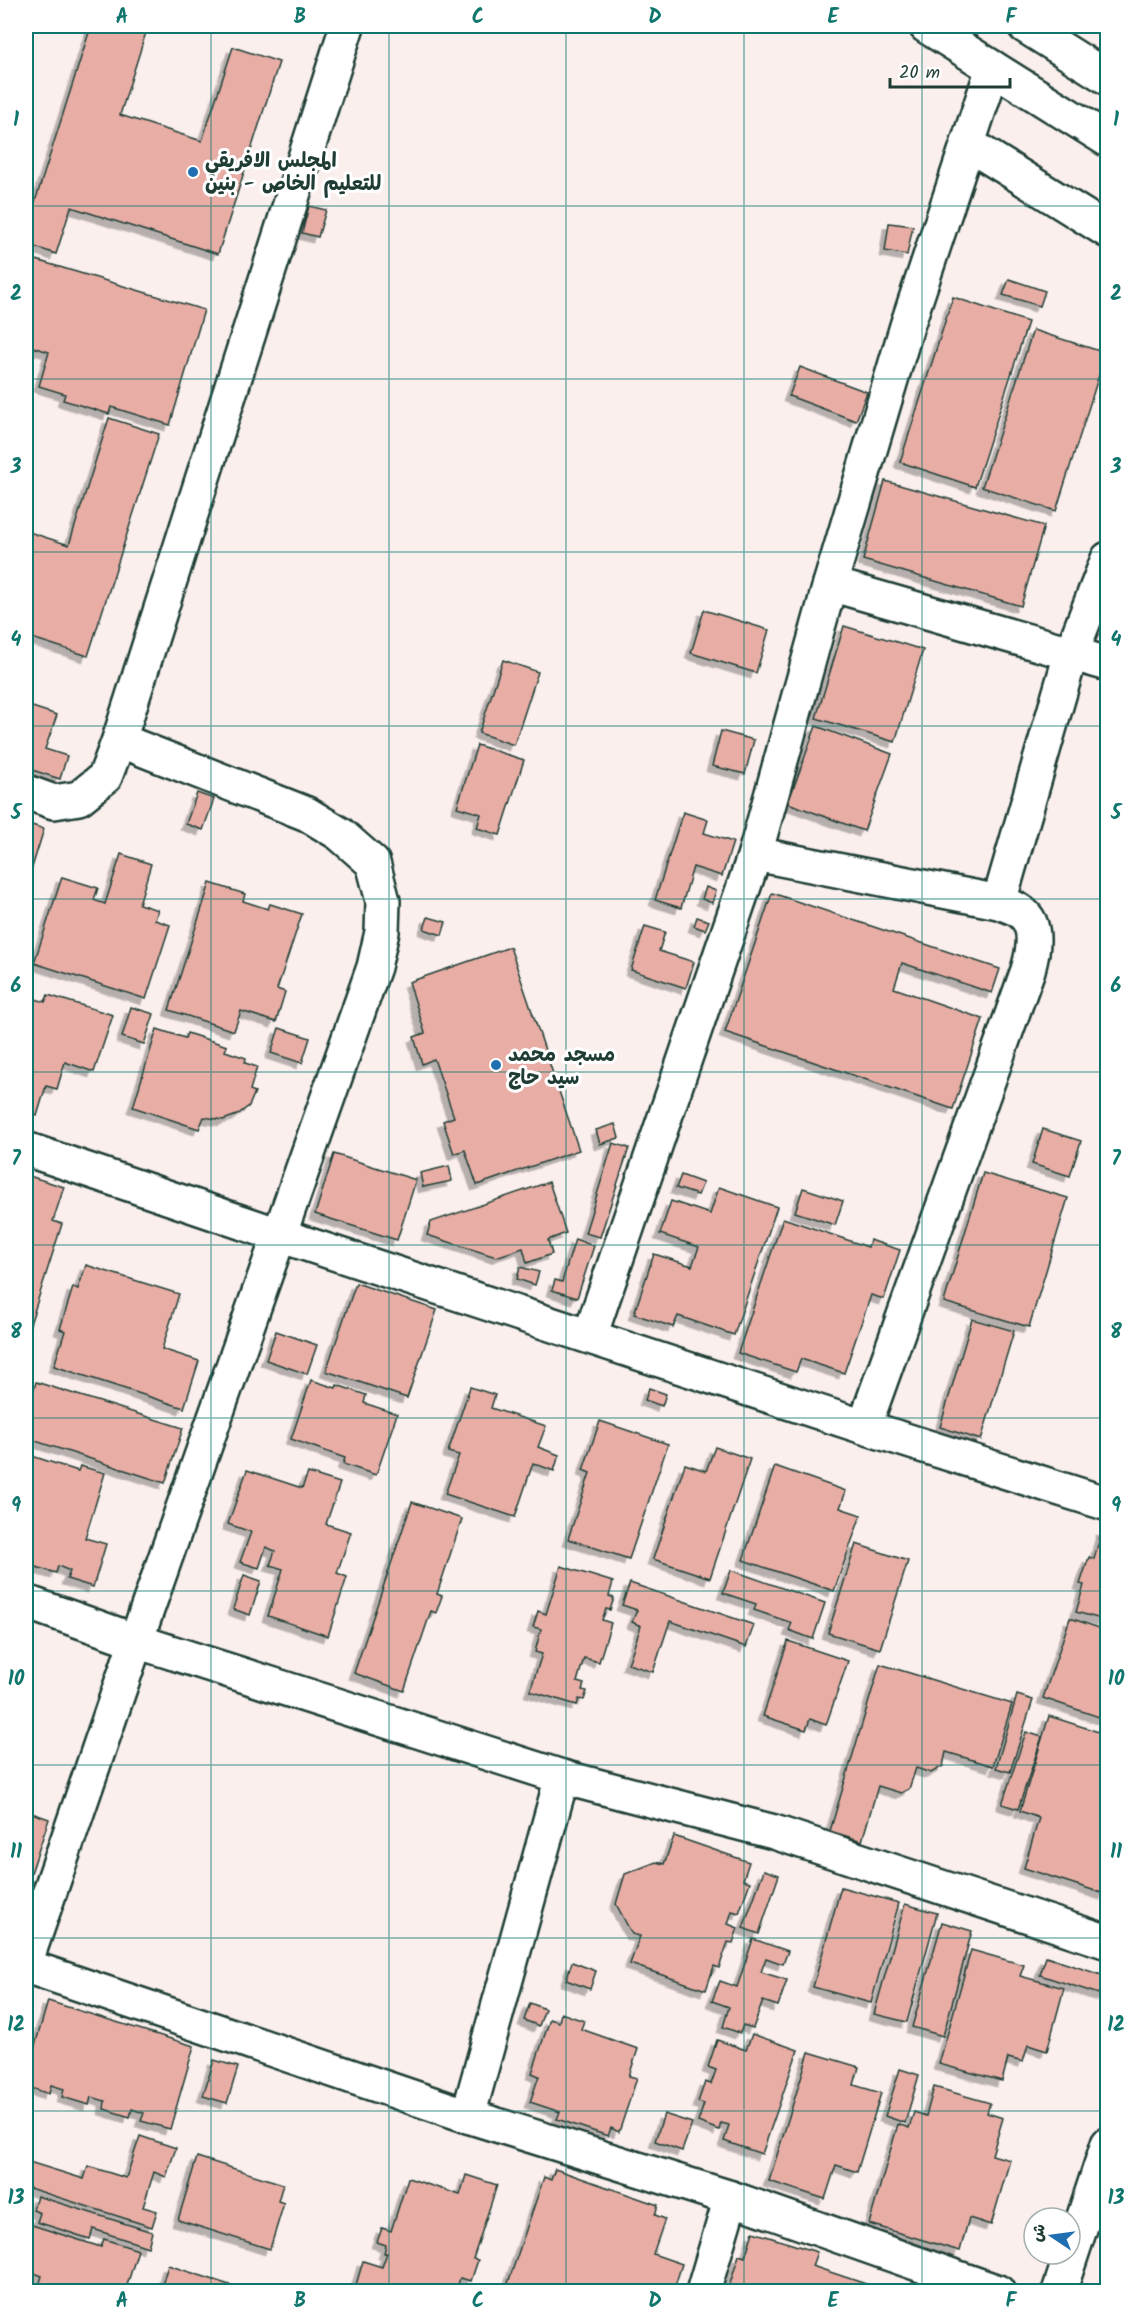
<svg xmlns="http://www.w3.org/2000/svg" width="1133" height="2317" viewBox="0 0 1133 2317" font-family="Kalam,'Playpen Sans Arabic',sans-serif">
  <style>
    .building { fill: #e8aea6; stroke: #1f3d34; stroke-width: 1.5; filter: url(#shadow) }
    .lines { fill: none; stroke-linecap: round; stroke-linejoin: round }
    .minor-casing { stroke: #1f3d34; stroke-width: 38 }
    .major-casing { stroke: #1f3d34; stroke-width: 38 }
    .minor { stroke: #fff; stroke-width: 33 }
    .major { stroke: #fff; stroke-width: 33 }
    .grid { fill: none; stroke: #0f766e; stroke-width: 1.5; stroke-opacity: 0.55 }
    .poi-dot { fill: #1f6fb2; stroke: #fff; stroke-width: 2 }
    .labels { text-anchor: middle; stroke-width: 6; stroke-linejoin: round; paint-order: stroke }
    .poi-label { font-size: 20px; font-weight: bold; fill: #1f3d34; stroke: #fff; text-anchor: start }
    .neatline { fill: none; stroke: #0f766e; stroke-width: 2 }
    .grid-label { font-size: 20px; text-anchor: middle; font-weight: bold; fill: #0f766e }
  </style>
  <defs>
    <filter id="shadow"><feDropShadow dx="-5.5" dy="5.5" stdDeviation="0" flood-color="#0004"/></filter>
  </defs>
  <rect width="100%" height="100%" fill="#faefed"/>
  <filter id="ink" filterUnits="userSpaceOnUse"><feTurbulence type="fractalNoise" baseFrequency=".0167" numOctaves="2"/><feDisplacementMap in="SourceGraphic" scale="12" xChannelSelector="R" yChannelSelector="G"/><feConvolveMatrix kernelMatrix="1 2 1 2 8 2 1 2 1" color-interpolation-filters="sRGB"/></filter>
  <g filter="url(#ink)">
    <g class="building">
      <polygon points="91,26 148,26 120,115 202,141 233,47 279,62 218,254 71,207 56,254 26,244 26,230"/>
      <polygon points="309,206 326,210 318,237 302,233"/>
      <polygon points="889,223 913,226 907,255 885,251"/>
      <polygon points="26,257 204,310 170,425 111,407 109,414 63,400 65,394 39,386 49,352 26,345"/>
      <polygon points="1009,279 1045,291 1040,306 1003,295"/>
      <polygon points="953,297 1028,322 975,487 900,462"/>
      <polygon points="1033,330 1106,353 1056,511 982,487"/>
      <polygon points="800,367 867,392 856,421 789,396"/>
      <polygon points="109,418 159,434 88,656 26,636 26,531 69,545"/>
      <polygon points="885,481 1044,526 1021,606 863,560"/>
      <polygon points="704,610 769,630 756,673 691,653"/>
      <polygon points="844,626 923,650 895,742 816,718"/>
      <polygon points="503,660 538,672 514,745 479,733"/>
      <polygon points="26,705 57,715 45,749 67,756 60,779 26,768"/>
      <polygon points="816,726 892,754 864,831 788,803"/>
      <polygon points="721,731 754,740 745,774 712,766"/>
      <polygon points="477,745 524,760 500,835 477,828 481,814 457,807"/>
      <polygon points="197,793 214,799 203,830 186,824"/>
      <polygon points="683,812 708,820 704,833 733,842 722,876 693,867 681,908 655,900"/>
      <polygon points="26,823 44,829 26,887"/>
      <polygon points="121,854 151,864 139,904 158,910 155,920 170,925 146,999 34,963 62,877 98,888 94,900 105,904"/>
      <polygon points="210,883 245,894 243,901 268,909 270,904 302,914 277,989 285,992 276,1022 241,1011 234,1031 169,1010"/>
      <polygon points="706,887 716,891 712,903 702,899"/>
      <polygon points="772,893 1000,969 992,993 902,963 894,988 983,1019 953,1109 725,1032"/>
      <polygon points="428,917 446,922 442,935 424,929"/>
      <polygon points="697,917 709,921 705,930 694,926"/>
      <polygon points="645,926 665,932 659,951 694,962 686,988 631,970"/>
      <polygon points="510,947 579,1150 477,1185 465,1150 454,1154 443,1121 454,1117 434,1059 422,1064 414,1037 425,1033 409,982"/>
      <polygon points="48,995 113,1015 94,1072 65,1062 57,1089 46,1086 37,1116 26,1112 26,996 45,1002"/>
      <polygon points="131,1007 154,1014 144,1044 122,1037"/>
      <polygon points="279,1028 310,1038 302,1063 271,1053"/>
      <polygon points="157,1029 185,1038 187,1033 227,1046 225,1051 246,1058 245,1063 257,1067 250,1090 255,1092 249,1106 237,1115 223,1120 204,1117 199,1129 133,1107"/>
      <polygon points="615,1124 619,1138 600,1144 596,1130"/>
      <polygon points="1043,1129 1081,1141 1070,1176 1032,1164"/>
      <polygon points="613,1143 629,1148 600,1237 585,1233"/>
      <polygon points="334,1154 416,1180 397,1240 315,1214"/>
      <polygon points="449,1166 452,1181 423,1187 420,1173"/>
      <polygon points="983,1173 1068,1198 1029,1327 944,1302"/>
      <polygon points="26,1175 64,1187 53,1221 62,1224 26,1337"/>
      <polygon points="681,1175 703,1183 698,1195 676,1188"/>
      <polygon points="549,1182 566,1233 548,1240 552,1254 527,1263 523,1248 496,1257 427,1235 431,1222"/>
      <polygon points="719,1187 777,1207 734,1335 678,1316 673,1327 634,1314 654,1254 692,1266 699,1247 660,1234 671,1201 710,1214"/>
      <polygon points="803,1188 843,1201 835,1225 795,1212"/>
      <polygon points="783,1218 868,1247 870,1240 900,1250 884,1299 871,1295 844,1373 801,1359 796,1372 738,1353"/>
      <polygon points="575,1239 594,1246 577,1298 552,1290 555,1280 562,1282"/>
      <polygon points="86,1265 179,1294 162,1349 199,1361 184,1408 54,1366 65,1331 60,1329 73,1287 78,1289"/>
      <polygon points="520,1267 539,1272 535,1285 517,1279"/>
      <polygon points="356,1283 437,1310 407,1398 326,1371"/>
      <polygon points="972,1319 1014,1331 981,1440 940,1427"/>
      <polygon points="276,1331 317,1345 307,1374 266,1360"/>
      <polygon points="311,1380 336,1388 337,1385 366,1395 364,1403 397,1414 376,1475 343,1464 345,1458 291,1439"/>
      <polygon points="36,1382 183,1428 165,1483 26,1438 26,1416"/>
      <polygon points="470,1387 495,1395 491,1408 546,1426 538,1447 559,1455 554,1471 533,1463 515,1517 445,1494 459,1455 448,1452"/>
      <polygon points="649,1388 666,1394 662,1406 645,1400"/>
      <polygon points="600,1421 668,1444 629,1559 568,1539 590,1473 583,1470"/>
      <polygon points="715,1447 750,1459 710,1578 653,1559 685,1464 706,1471"/>
      <polygon points="32,1456 78,1471 80,1466 105,1473 85,1538 106,1544 93,1587 67,1579 70,1571 58,1566 56,1573 29,1565 31,1558 26,1556 26,1477"/>
      <polygon points="775,1466 846,1491 840,1508 861,1515 834,1591 743,1560"/>
      <polygon points="247,1470 302,1488 308,1473 340,1483 326,1524 351,1532 337,1573 347,1577 328,1636 268,1616 283,1569 270,1565 275,1551 266,1547 259,1568 240,1562 251,1532 228,1524"/>
      <polygon points="412,1502 462,1519 437,1594 442,1596 436,1613 431,1611 404,1691 354,1673"/>
      <polygon points="1102,1530 1108,1531 1108,1621 1076,1612 1084,1585 1080,1584 1089,1557 1094,1559"/>
      <polygon points="856,1544 908,1561 880,1649 828,1633"/>
      <polygon points="561,1566 613,1582 609,1596 614,1598 610,1610 606,1609 602,1620 611,1623 599,1662 584,1658 577,1682 584,1684 582,1690 587,1691 584,1700 579,1699 577,1705 530,1691 542,1654 535,1652 541,1629 533,1627 538,1611 546,1614"/>
      <polygon points="731,1570 825,1603 813,1639 789,1630 792,1623 754,1610 756,1604 723,1593"/>
      <polygon points="244,1575 261,1581 250,1615 233,1609"/>
      <polygon points="630,1583 754,1625 746,1647 670,1621 653,1672 628,1664 641,1626 632,1622 637,1610 622,1605"/>
      <polygon points="1070,1618 1108,1631 1108,1720 1043,1698"/>
      <polygon points="788,1641 848,1661 826,1725 810,1719 806,1730 763,1716"/>
      <polygon points="880,1664 1012,1704 993,1766 946,1752 943,1766 931,1773 916,1768 909,1789 901,1793 878,1786 862,1841 830,1831"/>
      <polygon points="1017,1695 1033,1700 1010,1772 996,1768"/>
      <polygon points="1049,1716 1108,1735 1108,1887 1105,1894 1024,1868 1039,1818 1020,1811"/>
      <polygon points="1026,1732 1042,1737 1018,1809 1002,1804"/>
      <polygon points="26,1811 49,1819 26,1888"/>
      <polygon points="674,1836 749,1862 743,1880 750,1882 739,1913 732,1911 728,1924 738,1928 733,1943 728,1942 719,1968 714,1966 706,1990 630,1964 640,1936 632,1934 616,1904 625,1874 656,1862 664,1864"/>
      <polygon points="764,1870 779,1875 759,1934 743,1928"/>
      <polygon points="841,1887 899,1903 871,2003 813,1987"/>
      <polygon points="905,1904 937,1913 907,2022 874,2014"/>
      <polygon points="942,1922 972,1931 943,2036 912,2027"/>
      <polygon points="753,1939 788,1951 783,1964 766,1958 761,1972 787,1980 778,2006 763,2001 753,2028 743,2025 740,2033 723,2027 729,2007 712,2001 720,1981 737,1987"/>
      <polygon points="971,1950 1024,1965 1020,1976 1064,1988 1047,2051 1028,2045 1023,2062 1008,2058 1002,2081 939,2064"/>
      <polygon points="1046,1957 1108,1977 1108,1997 1040,1975"/>
      <polygon points="572,1962 596,1971 590,1989 566,1980"/>
      <polygon points="48,2001 194,2046 170,2129 141,2121 144,2113 132,2109 130,2117 104,2109 105,2101 91,2097 89,2105 62,2097 64,2089 51,2085 49,2094 26,2086 26,2076"/>
      <polygon points="530,2003 545,2009 539,2026 524,2020"/>
      <polygon points="561,2013 584,2021 581,2029 638,2049 629,2076 637,2078 619,2132 611,2128 608,2136 557,2119 560,2112 530,2102 539,2076 532,2073 550,2019 559,2022"/>
      <polygon points="752,2034 798,2050 762,2154 724,2141 729,2125 721,2123 719,2130 698,2122 704,2104 698,2102 705,2082 711,2084 716,2070 708,2067 717,2040 746,2050"/>
      <polygon points="809,2052 859,2067 854,2085 881,2093 857,2172 836,2165 825,2199 769,2181"/>
      <polygon points="214,2060 238,2067 227,2103 203,2096"/>
      <polygon points="900,2069 919,2075 905,2123 885,2116"/>
      <polygon points="934,2087 990,2103 987,2113 1003,2118 992,2155 1010,2160 991,2225 969,2218 960,2251 869,2224 898,2124 909,2128 914,2112 926,2116"/>
      <polygon points="664,2114 692,2123 682,2151 655,2141"/>
      <polygon points="140,2136 176,2148 166,2177 154,2172 143,2207 157,2211 152,2227 26,2187 26,2161 84,2179 88,2166 126,2178"/>
      <polygon points="197,2157 283,2184 278,2201 284,2203 270,2249 178,2220"/>
      <polygon points="555,2169 658,2205 655,2215 665,2219 653,2254 682,2264 673,2292 505,2292 544,2177 551,2180"/>
      <polygon points="466,2175 497,2185 473,2259 478,2260 471,2281 460,2278 456,2292 376,2292 356,2285 363,2261 382,2267 387,2253 384,2253 386,2245 377,2242 382,2228 391,2231 408,2178 460,2195"/>
      <polygon points="37,2196 152,2232 148,2247 93,2229 90,2239 37,2222 40,2213 33,2210"/>
      <polygon points="32,2225 101,2247 104,2239 138,2250 125,2292 37,2292 42,2276 26,2270 26,2246"/>
      <polygon points="753,2232 817,2252 812,2266 890,2292 733,2292 734,2289 729,2287 739,2255 745,2257"/>
      <polygon points="168,2265 251,2292 160,2292"/>
      <polygon points="277,2286 294,2292 275,2292"/>
    </g>
    <g class="lines">
      <defs>
        <g id="minor">
          <polyline points="968,144 1108,231"/>
          <polyline points="830,584 1108,664"/>
          <polyline points="26,792 54,802 79,798 105,777 119,740 347,26"/>
          <path d="M755,854L999,902C1006,905 1015,907 1021,912C1039,925 1033,953 1028,970L864,1427"/>
          <polyline points="999,902 1071,654 1108,559"/>
          <polyline points="26,1149 279,1235 864,1427 1108,1504"/>
          <polyline points="590,1336 755,854 830,584 907,326 993,68"/>
          <polyline points="26,1602 136,1641 562,1777 774,1832 1108,1942"/>
          <polyline points="26,1961 136,1641 374,967 382,932 383,901 373,863 340,834 307,814 119,740"/>
          <polyline points="26,1966 468,2116 731,2198 998,2292"/>
          <polyline points="468,2116 562,1777"/>
          <polyline points="703,2292 731,2198"/>
          <polyline points="1059,2292 1108,2144"/>
        </g>
        <g id="major">
          <polyline points="926,26 1108,140"/>
          <polyline points="1025,26 1108,78"/>
        </g>
      </defs>
      <use href="#minor" class="minor-casing"/>
      <use href="#major" class="major-casing"/>
      <use href="#minor" class="minor"/>
      <use href="#major" class="major"/>
    </g>
  </g>
  <path class="grid" d="M211,26V2292M389,26V2292M566,26V2292M744,26V2292M922,26V2292M26,206H1108M26,379H1108M26,552H1108M26,726H1108M26,899H1108M26,1072H1108M26,1245H1108M26,1418H1108M26,1591H1108M26,1765H1108M26,1938H1108M26,2111H1108"/>
  <g class="poi-dot">
    <circle cx="193" cy="172" r="6"/>
    <circle cx="496" cy="1065" r="6"/>
  </g>
  <g class="labels">
    <g class="poi-label">
      <text x="205" y="167">المجلس الافريقي<tspan x="205" dy="23">للتعليم الخاص - بنين</tspan></text>
      <text x="508" y="1061">مسجد محمد<tspan x="508" dy="23">سيد حاج</tspan></text>
    </g>
  </g>
  <rect width="1133" height="2317" fill="none" stroke="#fff" stroke-width="66"/>
  <g transform="translate(1052 2236) rotate(283)"><circle r="28" fill="#ffffff" stroke="#a5b1ae" stroke-width="1.5"/>
  <path d="M0-4.5L10 22L0 15L-10 22Z" fill="#1f6fb2"/>
  <text y="-9" font-size="16" font-weight="bold" text-anchor="middle" fill="#1f3d34">ش</text>
  </g>
  <path d="M890 78v9h120v-9" fill="none" stroke="#1f3d34" stroke-width="3"/>
  <text x="899" y="78" font-size="18" fill="#1f3d34" stroke="#ffffff" stroke-width="4.5" paint-order="stroke">20 m</text>
  <rect x="33" y="33" width="1067" height="2251" class="neatline"/>
  <g class="grid-label">
    <text x="122" y="23">A</text>
    <text x="300" y="23">B</text>
    <text x="478" y="23">C</text>
    <text x="655" y="23">D</text>
    <text x="833" y="23">E</text>
    <text x="1011" y="23">F</text>
    <text x="16" y="126">1</text>
    <text x="1116" y="126">1</text>
    <text x="16" y="300">2</text>
    <text x="1116" y="300">2</text>
    <text x="16" y="473">3</text>
    <text x="1116" y="473">3</text>
    <text x="16" y="646">4</text>
    <text x="1116" y="646">4</text>
    <text x="16" y="819">5</text>
    <text x="1116" y="819">5</text>
    <text x="16" y="992">6</text>
    <text x="1116" y="992">6</text>
    <text x="16" y="1165">7</text>
    <text x="1116" y="1165">7</text>
    <text x="16" y="1338">8</text>
    <text x="1116" y="1338">8</text>
    <text x="16" y="1512">9</text>
    <text x="1116" y="1512">9</text>
    <text x="16" y="1685">10</text>
    <text x="1116" y="1685">10</text>
    <text x="16" y="1858">11</text>
    <text x="1116" y="1858">11</text>
    <text x="16" y="2031">12</text>
    <text x="1116" y="2031">12</text>
    <text x="16" y="2204">13</text>
    <text x="1116" y="2204">13</text>
    <text x="122" y="2307">A</text>
    <text x="300" y="2307">B</text>
    <text x="478" y="2307">C</text>
    <text x="655" y="2307">D</text>
    <text x="833" y="2307">E</text>
    <text x="1011" y="2307">F</text>
  </g>
</svg>
